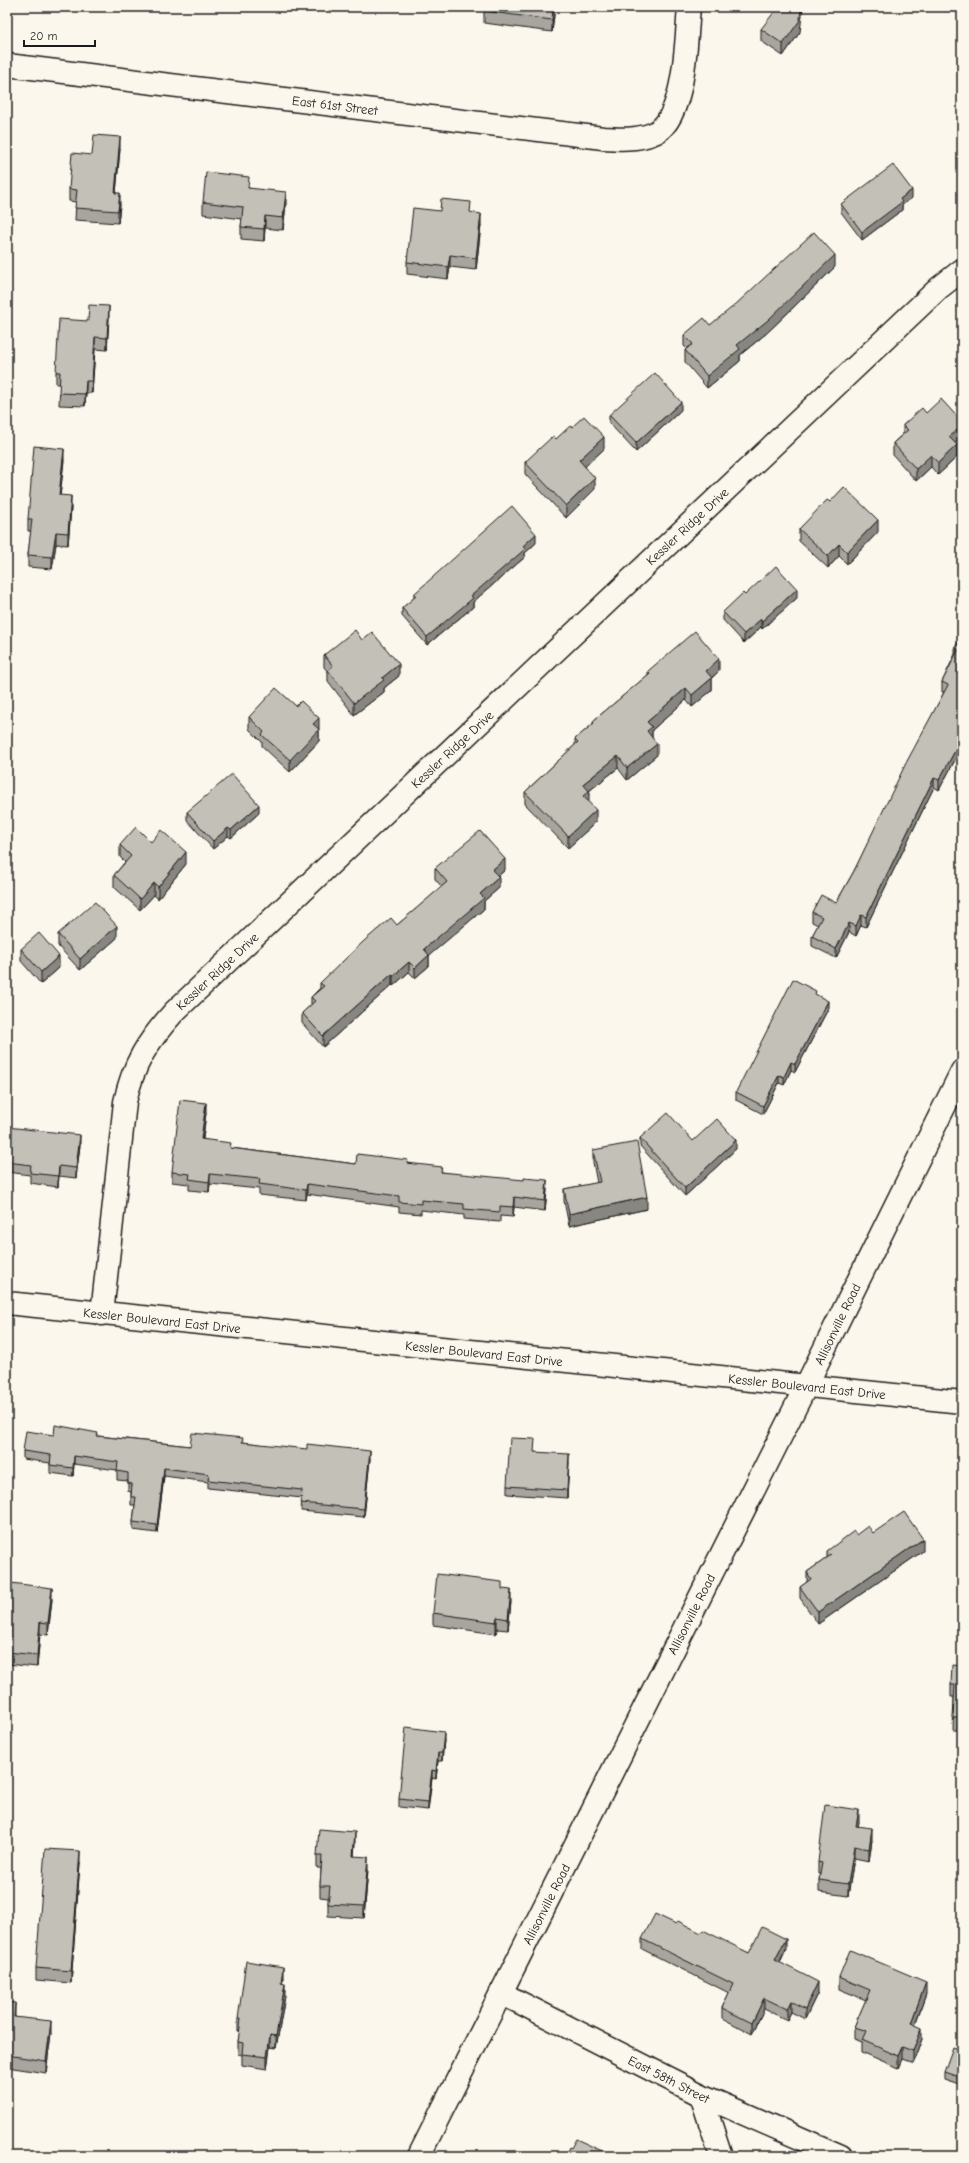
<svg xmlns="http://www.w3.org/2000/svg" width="969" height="2163" viewBox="0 0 969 2163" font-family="'Comic Neue',sans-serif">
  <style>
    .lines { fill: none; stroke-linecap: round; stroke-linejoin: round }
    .minor-casing { stroke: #1c1c1c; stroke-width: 25 }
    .secondary-casing { stroke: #1c1c1c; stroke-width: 25 }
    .primary-casing { stroke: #1c1c1c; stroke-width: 25 }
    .minor { stroke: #fbf7ec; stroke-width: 22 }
    .secondary { stroke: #fbf7ec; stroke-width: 22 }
    .primary { stroke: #fbf7ec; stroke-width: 22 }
    .wall { fill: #a8a59e; stroke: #1c1c1c }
    .shaded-wall { fill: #888681; stroke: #1c1c1c }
    .building { fill: #c3c0b8; stroke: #1c1c1c }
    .labels { text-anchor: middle; stroke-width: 3.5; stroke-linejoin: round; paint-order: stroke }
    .street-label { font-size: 13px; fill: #1c1c1c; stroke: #fbf7ec }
  </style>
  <rect width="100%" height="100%" fill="#fbf7ec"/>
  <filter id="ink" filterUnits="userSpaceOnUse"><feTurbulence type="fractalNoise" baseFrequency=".025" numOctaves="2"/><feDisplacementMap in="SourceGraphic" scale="8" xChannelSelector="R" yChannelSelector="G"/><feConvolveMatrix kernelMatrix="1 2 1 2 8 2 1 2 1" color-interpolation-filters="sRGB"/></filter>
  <g filter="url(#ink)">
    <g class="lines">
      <defs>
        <g id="minor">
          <path d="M7,65L603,138C619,139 637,140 652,134C686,122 686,38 689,7"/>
          <path d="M102,1314L125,1102C133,1064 148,1041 174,1012L939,288L962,270"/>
          <polyline points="501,1993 701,2095 841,2156"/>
          <polyline points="701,2095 721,2156"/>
        </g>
        <polyline id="secondary" points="419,2156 806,1386 962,1071"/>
        <polyline id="primary" points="7,1303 962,1402"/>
      </defs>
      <use href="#minor" class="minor-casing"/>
      <use href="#secondary" class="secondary-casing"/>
      <use href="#primary" class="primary-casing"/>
      <use href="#minor" class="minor"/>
      <use href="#secondary" class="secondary"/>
      <use href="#primary" class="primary"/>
    </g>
    <g class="wall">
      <polygon points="484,7 555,7 552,32 484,23"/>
      <polygon points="761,29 800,32 783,56 761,41"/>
      <polygon points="962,124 962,142 960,133 960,125"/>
      <polygon points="120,149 116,193 120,205 118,223 75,220 76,202 69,201 69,189 92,155"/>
      <polygon points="249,188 286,204 283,230 265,228 264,241 241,239 241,227 242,219 203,214 203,202"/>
      <polygon points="912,198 902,205 902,210 862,240 841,212 841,204"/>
      <polygon points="440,211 471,213 481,225 476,270 450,267 448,279 407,274 407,262"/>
      <polygon points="835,267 768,332 740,355 740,361 707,388 685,362 685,350 687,349 684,346 684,335 710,325"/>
      <polygon points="109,318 107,350 95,349 92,393 86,393 85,406 59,405 60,384 56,384 56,372 88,321"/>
      <polygon points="681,410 636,452 609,423 609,415"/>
      <polygon points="903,425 955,444 957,457 938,475 931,467 916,481 893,455 893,443 903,434"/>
      <polygon points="572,427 604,449 585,466 595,489 566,518 525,474 525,462"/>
      <polygon points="64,460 60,495 71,508 68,545 56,544 52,569 28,567 28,555 31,531 28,531 28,519"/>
      <polygon points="830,502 878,532 847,564 839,556 828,568 799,541 799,529"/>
      <polygon points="536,543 525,553 525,557 473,602 473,607 427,645 402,616 402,608 414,598 414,594"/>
      <polygon points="745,595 797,598 762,629 761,627 744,643 723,620 723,612"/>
      <polygon points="962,635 962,747 939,790 934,787 866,927 861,925 856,936 849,932 836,958 812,946 812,936 818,925 812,922 812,912 836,903 854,871 944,692 942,692 942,682 955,654 955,648"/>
      <polygon points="362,640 399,676 384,688 384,692 354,715 328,681 328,672 324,667 324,655"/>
      <polygon points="648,671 719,671 712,678 712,690 692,707 686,700 652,730 652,737 657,755 627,780 618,768 589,791 588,803 596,822 568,848 525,804 525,792 575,745 575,739 593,724 593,721 648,675"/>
      <polygon points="249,717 319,730 319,741 290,772 262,746 262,742 249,729"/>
      <polygon points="187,812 259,813 231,838 228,836 213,849 187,820"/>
      <polygon points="151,842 186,864 158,899 154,895 140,910 114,887 114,875 125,862 120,857 120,845"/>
      <polygon points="435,868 505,870 498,876 499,888 484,901 484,909 429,955 429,966 415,978 409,972 393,986 392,985 323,1047 302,1023 302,1013 311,1005 311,997 320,988 320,983 397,925 442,887 435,879"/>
      <polygon points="58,934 117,938 80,970 58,946"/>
      <polygon points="21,949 59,968 41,984 21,961"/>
      <polygon points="816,995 828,1009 795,1072 791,1070 784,1085 779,1083 763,1114 736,1100 736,1092"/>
      <polygon points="206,1113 203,1139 231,1148 356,1164 408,1163 442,1172 547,1190 545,1211 514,1207 513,1217 500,1216 500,1222 464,1219 464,1215 421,1210 421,1214 399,1212 399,1207 307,1194 306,1200 259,1195 259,1189 210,1184 209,1192 189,1190 189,1184 172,1182 172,1172"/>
      <polygon points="7,1127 80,1145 76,1178 59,1176 58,1187 30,1183 30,1175 7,1172"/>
      <polygon points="640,1138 693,1141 736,1149 685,1196 640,1146"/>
      <polygon points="593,1150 647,1209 569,1226 564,1201 564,1189 597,1183 593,1162"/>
      <polygon points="54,1435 98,1436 190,1446 243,1442 370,1459 364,1517 301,1511 302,1498 208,1488 208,1482 164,1476 157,1533 133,1530 133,1522 135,1505 131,1505 131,1492 128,1491 128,1481 117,1480 117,1470 74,1464 73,1476 50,1473 50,1463 23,1459 23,1451"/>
      <polygon points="535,1452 569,1462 567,1498 507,1494 507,1486"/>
      <polygon points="873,1533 923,1551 818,1624 800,1598 800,1587 807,1582 807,1572 827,1558 827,1551 856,1535"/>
      <polygon points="7,1563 11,1583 52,1599 48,1635 40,1634 37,1667 7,1664"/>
      <polygon points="511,1602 508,1630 497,1629 496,1634 433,1625 433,1613"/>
      <polygon points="962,1666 962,1730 953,1730 954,1697 951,1697 951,1685"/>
      <polygon points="444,1740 442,1761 438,1761 436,1779 432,1778 428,1810 399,1807 399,1799"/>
      <polygon points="859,1822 858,1826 872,1840 869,1861 854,1858 848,1896 819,1892 819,1880 820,1874 818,1874 818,1862"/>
      <polygon points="355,1843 354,1856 368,1869 364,1918 328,1916 328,1898 320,1897 320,1886 321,1868 317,1868 317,1856"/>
      <polygon points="80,1863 71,1983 36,1980 36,1968"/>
      <polygon points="701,1933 749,1953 786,1949 780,1963 818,1992 805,2019 791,2012 787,2020 764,2009 752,2034 722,2018 722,2008 729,1993 642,1949 642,1939"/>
      <polygon points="839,1977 926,1994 915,2025 922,2039 913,2063 902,2059 898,2068 862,2052 862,2042 854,2039 854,2027 866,2000 839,1989"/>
      <polygon points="283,1978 282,1984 285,1996 276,2048 270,2047 267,2069 242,2065 242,2055 238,2054 238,2042 240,2031 238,2031 238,2019"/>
      <polygon points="7,2002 15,2017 51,2033 46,2073 7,2067"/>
      <polygon points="962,2050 962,2086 944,2080 944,2072"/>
    </g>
    <g class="shaded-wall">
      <polygon points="553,7 555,7 552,32 552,20"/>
      <polygon points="801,7 803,7 800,32 783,56 783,44"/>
      <polygon points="120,137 120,149 115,204 115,193"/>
      <polygon points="912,190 912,198 902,205 902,210 862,240 862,232 900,199"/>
      <polygon points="286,192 286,204 283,230 283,218"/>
      <polygon points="120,193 120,205 118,223 118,211"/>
      <polygon points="481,214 481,225 476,270 476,258"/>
      <polygon points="265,216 265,228 264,241 264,229"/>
      <polygon points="450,255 450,267 448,279 448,267"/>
      <polygon points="835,255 835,267 768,332 740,355 740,361 707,388 707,376 737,345"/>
      <polygon points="109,306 109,318 107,350 107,338"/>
      <polygon points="95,337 95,349 92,393 92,381"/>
      <polygon points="86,381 86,393 85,406 85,394"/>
      <polygon points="681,402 681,410 636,452 636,443"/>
      <polygon points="962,426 962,437 949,449 949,437"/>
      <polygon points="604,437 604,449 579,472 579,460"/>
      <polygon points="957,445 957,457 938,475 938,463"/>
      <polygon points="64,449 64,460 59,507 59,495"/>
      <polygon points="931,455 931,467 916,481 916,469"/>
      <polygon points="595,478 595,489 566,518 566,506"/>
      <polygon points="71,496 71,508 68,545 68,533"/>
      <polygon points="878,520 878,532 847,564 847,552"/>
      <polygon points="56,532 56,544 52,569 52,557"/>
      <polygon points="536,534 536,543 525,553 525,557 473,602 473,607 427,645 427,637 523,546"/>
      <polygon points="839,544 839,556 828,568 828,556"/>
      <polygon points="797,589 797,598 762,629 762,621"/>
      <polygon points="761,619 761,627 744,643 744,634"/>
      <polygon points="719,659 719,671 706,683 706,671"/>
      <polygon points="399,664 399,676 384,688 384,692 354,715 354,703 382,678"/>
      <polygon points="712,678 712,690 692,707 692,695"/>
      <polygon points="686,688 686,700 652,730 652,739 647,743 647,722"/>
      <polygon points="319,718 319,741 290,772 290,760 313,724"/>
      <polygon points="962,738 962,747 939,790 939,780"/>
      <polygon points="657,744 657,755 627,780 627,768"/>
      <polygon points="618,756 618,768 589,791 589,802 583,808 583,784"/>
      <polygon points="934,778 934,787 866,927 866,917"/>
      <polygon points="259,805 259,813 231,838 231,830"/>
      <polygon points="596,810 596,822 568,848 568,836"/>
      <polygon points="228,828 228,836 213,849 213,841"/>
      <polygon points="186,852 186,864 158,899 158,887"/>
      <polygon points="505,859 505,870 492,881 492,870"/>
      <polygon points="499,877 499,888 484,901 484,909 424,960 424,949 480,894"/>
      <polygon points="154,883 154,895 140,910 140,899"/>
      <polygon points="861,915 861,925 856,936 856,926"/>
      <polygon points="849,923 849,932 836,958 836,949"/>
      <polygon points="117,926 117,938 80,970 80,959"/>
      <polygon points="429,955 429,966 415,978 415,968"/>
      <polygon points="59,956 59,968 41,984 41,972"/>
      <polygon points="409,962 409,972 393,986 393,976"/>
      <polygon points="392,974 392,985 323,1047 323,1036"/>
      <polygon points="828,1001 828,1009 795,1072 795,1064"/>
      <polygon points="791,1062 791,1070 784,1085 784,1077"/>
      <polygon points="779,1075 779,1083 763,1114 763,1106"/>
      <polygon points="206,1103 206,1113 201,1150 201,1139"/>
      <polygon points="80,1135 80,1145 76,1178 76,1168"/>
      <polygon points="736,1140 736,1149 685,1196 685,1188"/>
      <polygon points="59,1166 59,1176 58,1187 58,1176"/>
      <polygon points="210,1174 210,1184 209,1192 209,1182"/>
      <polygon points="547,1180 547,1190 545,1211 545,1201"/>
      <polygon points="307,1184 307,1194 306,1200 306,1190"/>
      <polygon points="514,1197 514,1207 513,1217 513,1207"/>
      <polygon points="647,1197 647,1209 569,1226 569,1214"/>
      <polygon points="370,1451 370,1459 364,1517 364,1509"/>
      <polygon points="569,1454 569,1462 567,1498 567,1490"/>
      <polygon points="74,1456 74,1464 73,1476 73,1468"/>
      <polygon points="164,1468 164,1476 157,1533 157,1525"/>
      <polygon points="923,1539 923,1551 818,1624 818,1612"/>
      <polygon points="52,1588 52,1599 48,1635 48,1623"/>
      <polygon points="511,1590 511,1602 508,1630 508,1619"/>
      <polygon points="497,1617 497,1629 496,1634 496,1622"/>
      <polygon points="40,1622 40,1634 37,1667 37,1655"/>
      <polygon points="444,1732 444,1740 442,1761 442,1753"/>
      <polygon points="438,1753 438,1761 436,1779 436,1771"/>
      <polygon points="432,1770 432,1778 428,1810 428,1802"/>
      <polygon points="859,1810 859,1822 856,1838 856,1826"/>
      <polygon points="872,1828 872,1840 869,1861 869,1849"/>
      <polygon points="355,1832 355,1843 353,1867 353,1856"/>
      <polygon points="854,1846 854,1858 848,1896 848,1884"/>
      <polygon points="80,1851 80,1863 71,1983 71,1971"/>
      <polygon points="368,1857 368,1869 364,1918 364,1906"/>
      <polygon points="786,1939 786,1949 775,1971 775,1960"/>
      <polygon points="283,1967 283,1978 281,1995 281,1983"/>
      <polygon points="818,1982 818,1992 805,2019 805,2009"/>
      <polygon points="926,1982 926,1994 911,2035 911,2023"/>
      <polygon points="285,1984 285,1996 276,2048 276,2036"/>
      <polygon points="764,1998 764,2009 752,2034 752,2023"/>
      <polygon points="791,2001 791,2012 787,2020 787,2009"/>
      <polygon points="15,2003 15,2015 14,2028 14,2017"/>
      <polygon points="51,2021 51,2033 46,2073 46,2061"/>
      <polygon points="922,2028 922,2039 913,2063 913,2051"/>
      <polygon points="270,2035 270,2047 267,2069 267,2057"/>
      <polygon points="902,2047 902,2059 898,2068 898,2056"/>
    </g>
    <g class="building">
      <polygon points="484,7 553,7 552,20 484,11"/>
      <polygon points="776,7 801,7 800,20 783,44 761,29 775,11"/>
      <polygon points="962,124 962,133 960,125"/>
      <polygon points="94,135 120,137 115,193 120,193 118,211 75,208 77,190 69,189 72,153 92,155"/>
      <polygon points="893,165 912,190 900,199 902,202 862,232 841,204"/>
      <polygon points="206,172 249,177 248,188 286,192 283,218 265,216 264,229 241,227 243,207 203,202"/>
      <polygon points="441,199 471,202 470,212 481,214 476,258 450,255 448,267 407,262 413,208 440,211"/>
      <polygon points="814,232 835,255 768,320 737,345 740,349 707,376 685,350 693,344 684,335 704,318 710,325 735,305"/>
      <polygon points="89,305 109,306 107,338 95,337 92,381 86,381 85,394 59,393 60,372 56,372 59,319 88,321"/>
      <polygon points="655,373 681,402 636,443 609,415"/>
      <polygon points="941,399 962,422 962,426 949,437 957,445 938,463 931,455 916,469 893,443 908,430 903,425 922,408 926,413"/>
      <polygon points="584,416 604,437 579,460 595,478 566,506 525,462 553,436 556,439 570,426 572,427"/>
      <polygon points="34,446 64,449 59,495 71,496 68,533 56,532 52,557 28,555 32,519 28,519"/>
      <polygon points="844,487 878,520 847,552 839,544 828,556 799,529 827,500 830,502"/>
      <polygon points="512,506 536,534 523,546 525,549 471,596 473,598 427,637 402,608 416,596 414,594"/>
      <polygon points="776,566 797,589 762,621 761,619 744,634 723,612 743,593 745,595"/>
      <polygon points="355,630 362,640 372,632 399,664 382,678 384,680 354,703 328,670 333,666 324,655"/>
      <polygon points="695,631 719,659 706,671 712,678 692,695 686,688 647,722 652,727 647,731 657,744 627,768 618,756 583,784 589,791 583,796 596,810 568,836 525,792 578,742 575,739 594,723 593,721 650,673 648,671"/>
      <polygon points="962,635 962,738 939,780 934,778 866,917 861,915 856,926 849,923 836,949 812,936 822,917 812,912 821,895 836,903 854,871 906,763 948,685 942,682 958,650 955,648"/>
      <polygon points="276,688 296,706 301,701 319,718 313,724 319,729 290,760 262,735 264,732 249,717"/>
      <polygon points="232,774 259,805 231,830 228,828 213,841 187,812"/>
      <polygon points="136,827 151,842 161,830 186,852 158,887 154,883 140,899 114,875 131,856 120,845"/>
      <polygon points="480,831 505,859 492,870 499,877 480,894 484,898 424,949 429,955 415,968 409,962 393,976 392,974 323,1036 302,1013 315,1001 311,997 324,986 320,983 364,941 391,918 397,925 447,882 435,868"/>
      <polygon points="95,902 117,926 80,959 58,934"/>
      <polygon points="39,933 59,956 41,972 21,949"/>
      <polygon points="793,979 816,991 815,994 828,1001 795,1064 791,1062 784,1077 779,1075 763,1106 736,1092"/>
      <polygon points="180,1100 206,1103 201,1139 231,1143 230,1148 356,1164 357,1154 408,1160 407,1163 442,1167 441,1172 524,1180 524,1178 547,1180 545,1201 514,1197 513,1207 500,1206 500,1212 464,1209 464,1204 421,1200 421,1204 399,1202 399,1196 307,1184 306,1190 259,1184 260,1179 210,1174 209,1182 189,1179 190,1174 172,1172"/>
      <polygon points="668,1113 693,1141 717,1119 736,1140 685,1188 640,1138"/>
      <polygon points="7,1127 80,1135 76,1168 59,1166 58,1176 30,1173 31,1165 7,1162"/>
      <polygon points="637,1142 647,1197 569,1214 564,1189 600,1182 593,1150"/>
      <polygon points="55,1425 98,1433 97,1436 190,1446 192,1433 243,1438 242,1442 307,1449 307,1444 370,1451 364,1509 301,1503 302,1490 208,1480 209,1474 164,1468 157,1525 133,1522 136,1497 131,1497 132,1484 128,1483 128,1473 117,1471 118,1462 74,1456 73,1468 50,1465 51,1455 23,1451 26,1431 54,1435"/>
      <polygon points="510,1438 535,1439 534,1452 569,1454 567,1490 507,1486"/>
      <polygon points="904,1512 923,1539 818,1612 800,1587 811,1579 807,1572 831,1555 827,1551 854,1531 856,1535 868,1526 873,1533"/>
      <polygon points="7,1563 11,1583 52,1588 48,1623 40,1622 37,1655 7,1652"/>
      <polygon points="437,1574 502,1582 502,1589 511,1590 508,1619 497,1617 496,1622 433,1613"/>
      <polygon points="952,1665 962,1666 962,1718 953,1718 955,1685 951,1685"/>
      <polygon points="406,1727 444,1732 442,1753 438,1753 436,1771 432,1770 428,1802 399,1799"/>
      <polygon points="825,1805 859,1810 856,1826 872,1828 869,1849 854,1846 848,1884 819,1880 822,1863 818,1862"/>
      <polygon points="319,1829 355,1832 353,1856 368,1857 364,1906 328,1904 330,1886 320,1886 322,1856 317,1856"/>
      <polygon points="45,1849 80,1851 71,1971 36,1968"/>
      <polygon points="655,1914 676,1924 678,1921 701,1933 703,1930 749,1953 762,1927 786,1939 775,1960 818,1982 805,2009 791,2001 787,2009 764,1998 752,2023 722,2008 733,1984 642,1939"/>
      <polygon points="850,1950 926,1982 911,2023 922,2028 913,2051 902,2047 898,2056 862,2040 866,2031 854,2027 870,1990 839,1977"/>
      <polygon points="246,1961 283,1967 281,1983 285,1984 276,2036 270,2035 267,2057 242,2054 243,2043 238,2042 241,2019 238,2019"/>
      <polygon points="7,2002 15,2003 14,2017 51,2021 46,2061 7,2055"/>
      <polygon points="953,2047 962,2050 962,2078 944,2072"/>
      <polygon points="576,2139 613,2156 565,2156 569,2147 571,2148"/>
      <polygon points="559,2153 565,2156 558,2156"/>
    </g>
  </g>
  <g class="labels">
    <g class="street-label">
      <text transform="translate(335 105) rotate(7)" y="5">East 61st Street</text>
      <text transform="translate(687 526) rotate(-43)" y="5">Kessler Ridge Drive</text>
      <text transform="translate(452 749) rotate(-43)" y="5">Kessler Ridge Drive</text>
      <text transform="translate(217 971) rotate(-43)" y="5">Kessler Ridge Drive</text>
      <text transform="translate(162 1320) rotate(6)" y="5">Kessler Boulevard East Drive</text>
      <text transform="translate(837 1324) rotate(-64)" y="5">Allisonville Road</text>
      <text transform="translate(484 1353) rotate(6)" y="5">Kessler Boulevard East Drive</text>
      <text transform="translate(807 1386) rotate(6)" y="5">Kessler Boulevard East Drive</text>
      <text transform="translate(691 1614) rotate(-63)" y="5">Allisonville Road</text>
      <text transform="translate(546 1904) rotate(-63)" y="5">Allisonville Road</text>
      <text transform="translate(669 2079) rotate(27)" y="5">East 58th Street</text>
    </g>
  </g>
  <rect width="969" height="2163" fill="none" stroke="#fbf7ec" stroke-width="24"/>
  <rect x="12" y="12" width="945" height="2139" fill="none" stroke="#1c1c1c" stroke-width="1.5" filter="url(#ink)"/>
  <path d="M24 40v6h71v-6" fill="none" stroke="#1c1c1c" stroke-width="2"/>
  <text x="30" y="40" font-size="12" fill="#1c1c1c" stroke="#fbf7ec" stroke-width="3" paint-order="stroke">20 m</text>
</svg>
